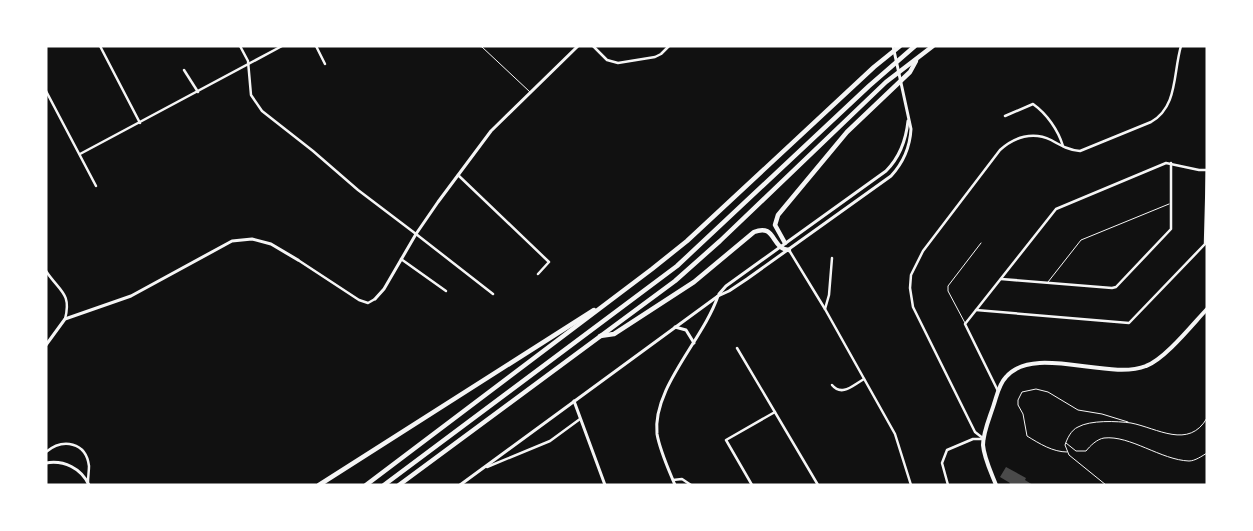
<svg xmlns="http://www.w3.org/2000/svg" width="1253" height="531" viewBox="0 0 1253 531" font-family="Overpass,sans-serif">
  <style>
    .building { fill: #4a4a4a }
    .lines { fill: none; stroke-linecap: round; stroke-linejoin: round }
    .path { stroke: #f5f5f5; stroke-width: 1 }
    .service { stroke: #f5f5f5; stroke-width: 1 }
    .minor { stroke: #f5f5f5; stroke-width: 2.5 }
    .tertiary { stroke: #f5f5f5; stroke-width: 3 }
    .secondary { stroke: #f5f5f5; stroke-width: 3 }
    .primary { stroke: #f5f5f5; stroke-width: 4 }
    .motorway { stroke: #f5f5f5; stroke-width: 4.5 }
  </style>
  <rect width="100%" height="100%" fill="#111"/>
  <polygon class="building" points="1006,467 1026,478 1025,480 1033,485 1009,485 1010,483 1000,477"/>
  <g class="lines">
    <g class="path">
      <path d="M1066,443L1076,451H1086C1090,446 1097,439 1104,438C1130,435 1161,460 1189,461C1195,461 1202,456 1207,453"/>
      <path d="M1067,452C1053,452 1040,444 1027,436L1023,414L1018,405V400L1022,392L1036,389L1048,392L1078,410L1102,414L1128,422"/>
      <path d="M1106,485L1069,455L1065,445C1067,439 1071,430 1078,427C1090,420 1117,421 1131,423C1157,428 1189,450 1207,418"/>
    </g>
    <g class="service">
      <polyline points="482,47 530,92"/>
      <polyline points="1048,282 1081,240 1169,204"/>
      <polyline points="965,323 948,291 948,286 981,243"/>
    </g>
    <g class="minor">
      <polyline points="100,46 140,123"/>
      <polyline points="240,46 248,61 251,95 262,111 313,151 358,190 416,234 493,294"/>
      <polyline points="316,46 325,64"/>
      <polyline points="481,46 482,46"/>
      <polyline points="593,46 607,60 618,63 655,57 661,54 669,46"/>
      <polyline points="184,70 198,92"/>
      <polyline points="46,91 96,186"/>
      <path d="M1005,116L1033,104C1047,114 1058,130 1063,146"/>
      <polyline points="80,154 282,46"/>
      <polyline points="458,175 549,262 538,274"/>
      <polyline points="789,250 825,309 895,434 911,485"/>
      <polyline points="401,259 446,291"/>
      <polyline points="298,260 359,300 368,303 375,299"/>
      <path d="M46,271C59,291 72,293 65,319"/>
      <polyline points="1001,279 1112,288 1116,287 1171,229 1171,163"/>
      <polyline points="825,309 829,295 832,258"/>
      <polyline points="976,310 1129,323 1205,244 1207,170"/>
      <polyline points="737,348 818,485"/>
      <path d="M832,385C842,397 853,385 864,379"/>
      <polyline points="998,391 965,324 1056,209 1166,163 1199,170 1207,170"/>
      <path d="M984,439L975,432L913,307L910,288L911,275L923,251L1000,150C1014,137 1033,131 1051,140C1060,145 1068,150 1080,151L1151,122C1178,107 1173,73 1181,46"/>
      <path d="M46,452C63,438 86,442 89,466C89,471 88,477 88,482"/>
      <polyline points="487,467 550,441 580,419"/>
      <polyline points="673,480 682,479 691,485"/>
      <polyline points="752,485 726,440 775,412"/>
      <polyline points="948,485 942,463 947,450 973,439 983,439"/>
    </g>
    <g class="tertiary">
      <polyline points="375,299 384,289 416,234 438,202 491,131 578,46"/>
      <polyline points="675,327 686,330 694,343"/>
      <polyline points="46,345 65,319 131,296 232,241 252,239 271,244 298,260"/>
      <polyline points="574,401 605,485"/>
      <path d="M675,485C668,468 660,451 657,434C652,388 703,340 718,296"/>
    </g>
    <g class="secondary">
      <path d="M719,294L726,286L886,171C900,157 906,140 908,121"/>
      <path d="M46,463C64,460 81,468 89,485"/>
      <path d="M460,485L718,296L729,291L747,279L891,176C903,163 910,147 911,129L893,46"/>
    </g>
    <path class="primary" d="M996,485C991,472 984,458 983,445C983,432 990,417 994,404C997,395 999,384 1006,377C1034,344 1108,381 1146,366C1165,359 1192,325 1207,309"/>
    <g class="motorway">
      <polyline points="785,243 775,225 778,215 847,132 910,72 916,61"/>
      <path d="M600,336L614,334L694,282L754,232C776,223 771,249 789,250"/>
      <polyline points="319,485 594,310"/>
      <polyline points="366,485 652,269 687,241 874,67 900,46"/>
      <polyline points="384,485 677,266 869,86 915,46"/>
      <polyline points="399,485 675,281 720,241 886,82 933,46"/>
    </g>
  </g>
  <rect width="1253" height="531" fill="none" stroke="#ffffff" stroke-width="95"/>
</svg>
